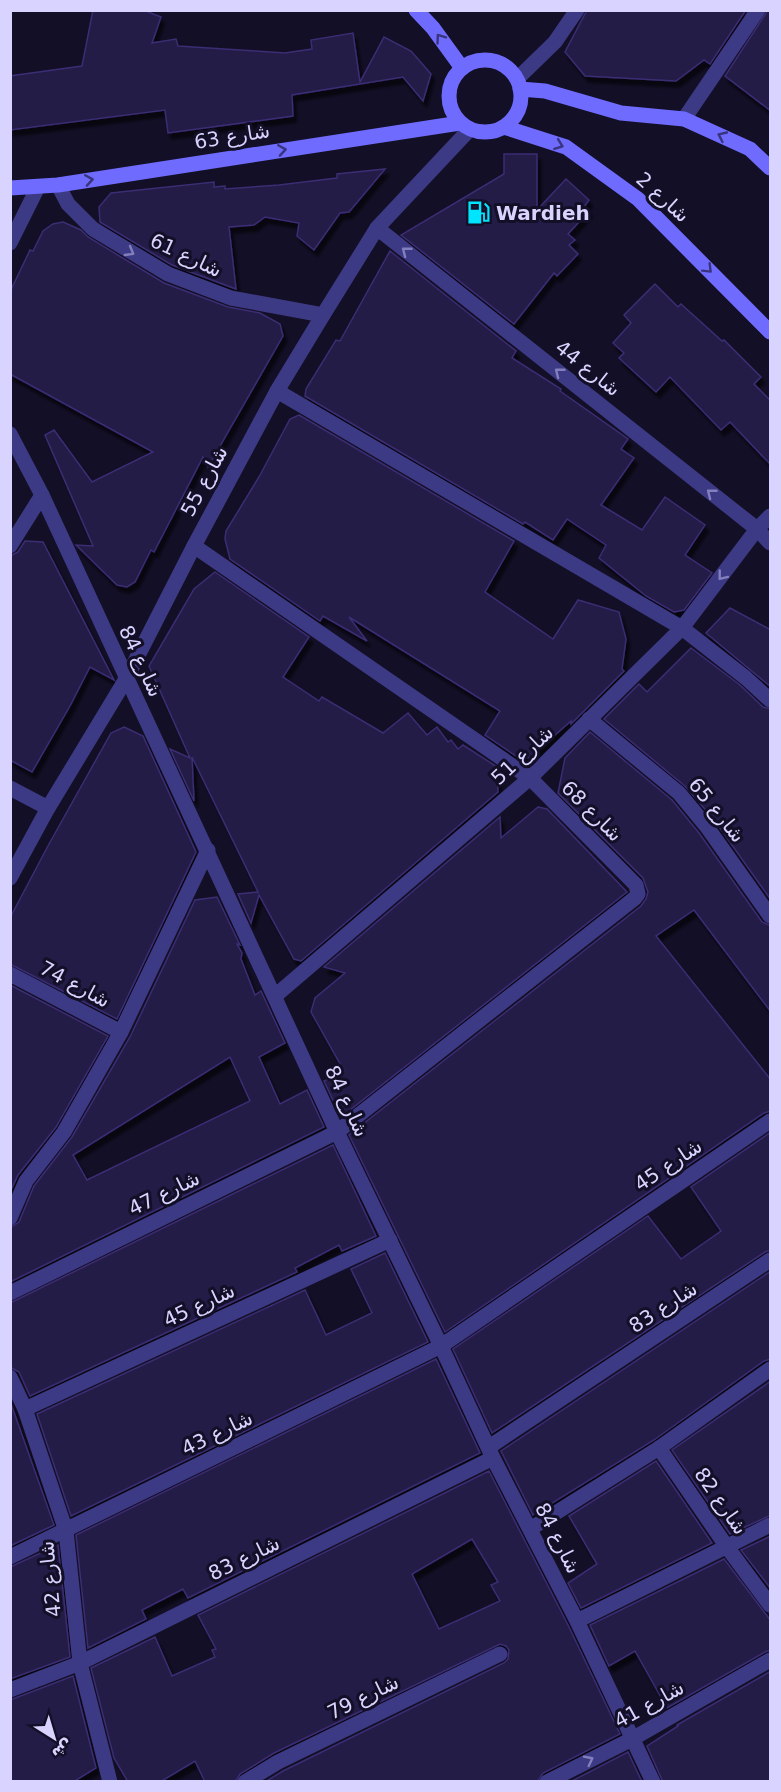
<svg xmlns="http://www.w3.org/2000/svg" width="781" height="1792" viewBox="0 0 781 1792" font-family="'DejaVu Sans',Cairo,sans-serif">
  <style>
    .building { fill: #241b47; stroke: #3b2d73; stroke-width: 1.5; fill-rule: evenodd; filter: url(#shadow) }
    .lines { fill: none; stroke-linecap: round; stroke-linejoin: round }
    .street { stroke: #3d3a85; stroke-width: 15 }
    .secondary { stroke: #6f6bff; stroke-width: 15 }
    .oneway { stroke: #38347d }
    .oneway2 { stroke: #837fbc }
    .labels { text-anchor: middle; stroke-width: 6; stroke-linejoin: round; paint-order: stroke }
    .street-label { font-size: 20px; fill: #d9d4ff; stroke: #130f26 }
    .poi-label { font-size: 20px; font-weight: bold; fill: #d9d4ff; stroke: #130f26; text-anchor: start }
  </style>
  <defs>
    <filter id="shadow"><feDropShadow dx="3.5" dy="6" stdDeviation="1.5" flood-color="#0009"/></filter>
  </defs>
  <rect width="100%" height="100%" fill="#130f26"/>
  <g class="building">
    <polygon points="93,10 143,10 161,17 152,43 176,39 178,46 285,53 312,49 311,40 353,33 360,82 384,37 411,51 431,74 423,101 403,77 292,95 293,116 168,133 165,110 10,130 10,76 82,66"/>
    <polygon points="587,10 746,10 710,64 704,60 676,81 585,76 565,52"/>
    <polygon points="768,10 771,10 771,111 725,76"/>
    <polygon points="504,154 537,154 537,210 566,179 589,200 584,207 589,211 568,234 575,240 569,245 578,254 557,276 554,273 514,324 401,235 504,174"/>
    <polygon points="385,169 349,212 340,213 314,250 297,236 299,223 265,217 254,225 229,227 236,289 172,265 100,222 99,207 111,193 214,182 214,187 225,186 225,189 279,185 337,178 337,174"/>
    <polygon points="63,222 81,230 88,237 164,283 228,307 260,313 280,324 283,336 208,467 203,457 154,552 151,550 135,582 127,587 117,585 77,546 76,545 93,546 45,435 54,430 92,482 153,452 10,374 10,292 30,250 33,251 43,231 53,224"/>
    <polygon points="390,251 516,351 512,358 561,389 560,391 628,439 621,449 634,458 601,505 642,530 665,497 705,525 685,555 712,573 684,610 674,612 646,596 599,558 606,545 567,519 553,540 525,522 523,524 305,396 306,389 336,340 340,341"/>
    <polygon points="655,284 678,307 681,304 722,341 724,340 761,377 754,384 771,401 771,465 730,422 721,430 670,377 656,392 619,358 624,353 613,343 631,323 624,315"/>
    <polygon points="299,415 514,541 485,592 553,639 578,600 619,612 626,639 622,669 624,671 571,724 571,721 529,758 516,756 485,735 500,711 349,617 367,641 323,616 320,621 230,559 225,539 226,531 259,477 290,419"/>
    <polygon points="25,541 43,542 114,680 90,667 70,706 32,772 10,760 10,556 18,552"/>
    <polygon points="215,572 309,637 283,677 319,701 322,697 383,733 408,713 427,735 437,727 448,742 451,740 458,749 463,745 497,767 498,792 301,961 294,959 259,895 251,923 238,894 258,892 192,757 194,801 170,749 190,758 149,666 194,589"/>
    <polygon points="730,608 771,630 771,687 706,633"/>
    <polygon points="691,648 740,685 763,707 771,709 771,900 715,821 686,787 604,719 639,684 647,692"/>
    <polygon points="124,727 143,736 196,852 117,1019 10,964 10,918 49,844 111,733"/>
    <polygon points="590,732 672,800 699,833 762,922 771,926 771,1012 694,910 656,936 771,1080 771,1111 764,1113 445,1332 349,1135 641,906 646,899 648,892 643,878 558,793 565,758"/>
    <polygon points="538,807 547,809 627,892 341,1117 324,1081 344,1071 311,1012 315,998 345,973 324,967 500,817 501,838"/>
    <path d="M217,897L240,945L237,944L242,953L241,959L255,995L261,991L285,1043L259,1057L280,1104L307,1090L324,1127L10,1282V1228L19,1222L34,1186L72,1137L130,1037L195,900ZM230,1057L250,1101L87,1180L73,1155Z"/>
    <polygon points="10,985 108,1036 56,1127 18,1175 10,1192"/>
    <polygon points="771,1132 771,1250 765,1252 492,1433 453,1349 648,1216 681,1259 721,1231 691,1187"/>
    <polygon points="333,1145 376,1236 342,1251 339,1245 295,1268 297,1272 30,1396 19,1372 10,1367 10,1303"/>
    <polygon points="385,1253 428,1342 71,1516 37,1414 305,1290 326,1335 372,1313 351,1269"/>
    <polygon points="771,1271 771,1359 764,1361 654,1440 533,1515 501,1451"/>
    <polygon points="436,1359 480,1453 188,1598 183,1589 142,1610 146,1619 88,1648 76,1535"/>
    <polygon points="771,1381 771,1515 730,1534 672,1450"/>
    <polygon points="10,1401 54,1525 10,1546"/>
    <polygon points="656,1461 712,1543 581,1608 568,1583 597,1564 569,1516"/>
    <path d="M489,1471L568,1625L620,1734L543,1773L537,1782H265L283,1771L504,1663L508,1659L509,1650L506,1646L500,1644L274,1753L240,1774L235,1782H205L195,1761L160,1782H128L114,1758L91,1668L155,1637L172,1676L215,1657L212,1650L216,1649L198,1615ZM472,1539L498,1582L491,1585L500,1601L439,1629L412,1574Z"/>
    <polygon points="771,1536 771,1589 741,1550"/>
    <polygon points="58,1545 70,1657 10,1679 10,1567"/>
    <polygon points="724,1559 771,1621 771,1650 765,1652 667,1708 635,1651 609,1666 590,1625"/>
    <polygon points="771,1671 771,1782 663,1782 647,1746 678,1726 677,1725"/>
    <polygon points="73,1676 96,1768 73,1782 10,1782 10,1700"/>
    <polygon points="628,1752 642,1782 570,1782"/>
  </g>
  <g class="lines">
    <g class="street">
      <polyline points="517,79 555,42 577,10"/>
      <polyline points="684,119 758,10"/>
      <polyline points="58,185 68,204 93,229 168,274 231,298 323,315"/>
      <polyline points="377,228 757,529 770,543"/>
      <polyline points="10,243 38,187"/>
      <polyline points="277,391 682,628 746,678 770,700"/>
      <polyline points="10,434 42,495 337,1132 441,1346 493,1458 577,1621 653,1782"/>
      <polyline points="10,546 42,495"/>
      <polyline points="589,719 679,793 707,827 770,916"/>
      <polyline points="10,788 48,808"/>
      <polyline points="10,878 48,808 126,679 194,546 277,391 323,315 377,228 470,129"/>
      <polyline points="10,974 121,1032"/>
      <polyline points="275,996 530,778 682,628 757,529 770,516"/>
      <polyline points="10,1218 26,1181 64,1132 121,1032 208,850"/>
      <polyline points="10,1293 337,1132 635,898 638,894 636,885 530,778 194,546"/>
      <polyline points="10,1377 25,1409 66,1531 80,1663 110,1782"/>
      <polyline points="25,1409 390,1240"/>
      <polyline points="489,1447 770,1260"/>
      <polyline points="659,1448 727,1547 770,1605"/>
      <polyline points="530,1529 659,1448 770,1369"/>
      <polyline points="10,1557 441,1346 770,1121"/>
      <polyline points="577,1621 770,1525"/>
      <polyline points="10,1690 80,1663 493,1458"/>
      <polyline points="245,1782 278,1762 500,1654"/>
      <polyline points="547,1782 632,1739 770,1660"/>
    </g>
    <g class="secondary">
      <polyline points="416,10 433,28 462,68"/>
      <circle cx="485" cy="96" r="36"/>
      <polyline points="520,89 545,91 621,113 684,119 750,149 770,168"/>
      <polyline points="504,127 566,147 638,199 770,332"/>
      <polyline points="10,188 58,185 460,123"/>
    </g>
  </g>
  <defs><path id="oneway-chevron" d="M-2-3.5L2.5 0L-2 3.5" fill="none" stroke-width="1.6" stroke-linecap="round" stroke-linejoin="round" transform="scale(1.5)"/></defs>
  <g class="oneway">
    <use href="#oneway-chevron" transform="translate(440 38) rotate(-126)"/>
    <use href="#oneway-chevron" transform="translate(722 136) rotate(-155)"/>
    <use href="#oneway-chevron" transform="translate(559 145) rotate(21)"/>
    <use href="#oneway-chevron" transform="translate(282 150) rotate(-9)"/>
    <use href="#oneway-chevron" transform="translate(89 180) rotate(-9)"/>
    <use href="#oneway-chevron" transform="translate(708 269) rotate(45)"/>
  </g>
  <g class="oneway2">
    <use href="#oneway-chevron" transform="translate(406 251) rotate(-142)"/>
    <use href="#oneway-chevron" transform="translate(130 252) rotate(30)"/>
    <use href="#oneway-chevron" transform="translate(559 372) rotate(-142)"/>
    <use href="#oneway-chevron" transform="translate(711 493) rotate(-142)"/>
    <use href="#oneway-chevron" transform="translate(722 576) rotate(128)"/>
    <use href="#oneway-chevron" transform="translate(589 1760) rotate(-27)"/>
  </g>
  <defs>
    <symbol id="fuel-bare" viewBox="-9 -9 18 18"><path d="M-5.5-6h7V0h2V4h1.3V-2.5L3-4.5l.8-.8L6-3V5H2.5V1h-1V6h-7ZM-4.2-4.7v3.2H.2V-4.7Z" fill="#00e5ff" stroke="#130f26" stroke-width="2.5" paint-order="stroke"/></symbol>
  </defs>
  <g fill-rule="evenodd">
    <use href="#fuel-bare" x="462" y="196" width="33" height="33"/>
  </g>
  <g class="labels">
    <g class="street-label">
      <text transform="translate(232 136) rotate(-9)" y="7">شارع 63</text>
      <text transform="translate(663 197) rotate(42)" y="7">شارع 2</text>
      <text transform="translate(186 255) rotate(25)" y="7">شارع 61</text>
      <text transform="translate(588 368) rotate(38)" y="7">شارع 44</text>
      <text transform="translate(204 481) rotate(-62)" y="7">شارع 55</text>
      <text transform="translate(141 661) rotate(65)" y="7">شارع 84</text>
      <text transform="translate(522 755) rotate(-43)" y="7">شارع 51</text>
      <text transform="translate(717 810) rotate(51)" y="7">شارع 65</text>
      <text transform="translate(592 811) rotate(45)" y="7">شارع 68</text>
      <text transform="translate(75 984) rotate(28)" y="7">شارع 74</text>
      <text transform="translate(347 1101) rotate(65)" y="7">شارع 84</text>
      <text transform="translate(668 1165) rotate(-34)" y="7">شارع 45</text>
      <text transform="translate(164 1193) rotate(-26)" y="7">شارع 47</text>
      <text transform="translate(199 1305) rotate(-25)" y="7">شارع 45</text>
      <text transform="translate(663 1307) rotate(-33)" y="7">شارع 83</text>
      <text transform="translate(217 1433) rotate(-26)" y="7">شارع 43</text>
      <text transform="translate(721 1501) rotate(55)" y="7">شارع 82</text>
      <text transform="translate(558 1538) rotate(63)" y="7">شارع 84</text>
      <text transform="translate(244 1558) rotate(-26)" y="7">شارع 83</text>
      <text transform="translate(50 1579) rotate(-96)" y="7">شارع 42</text>
      <text transform="translate(363 1697) rotate(-26)" y="7">شارع 79</text>
      <text transform="translate(649 1704) rotate(-29)" y="7">شارع 41</text>
    </g>
    <g class="poi-label">
      <text x="496" y="220">Wardieh</text>
    </g>
  </g>
  <rect width="781" height="1792" fill="none" stroke="#d9d4ff" stroke-width="24"/>
  <g transform="translate(54 1738) rotate(143)" stroke="#130f26" stroke-width="4.5" paint-order="stroke">
  <path d="M0-4.5L10 22L0 15L-10 22Z" fill="#d9d4ff"/>
  <text y="-9" font-size="16" font-weight="bold" text-anchor="middle" fill="#d9d4ff">ش</text>
  </g>
</svg>
